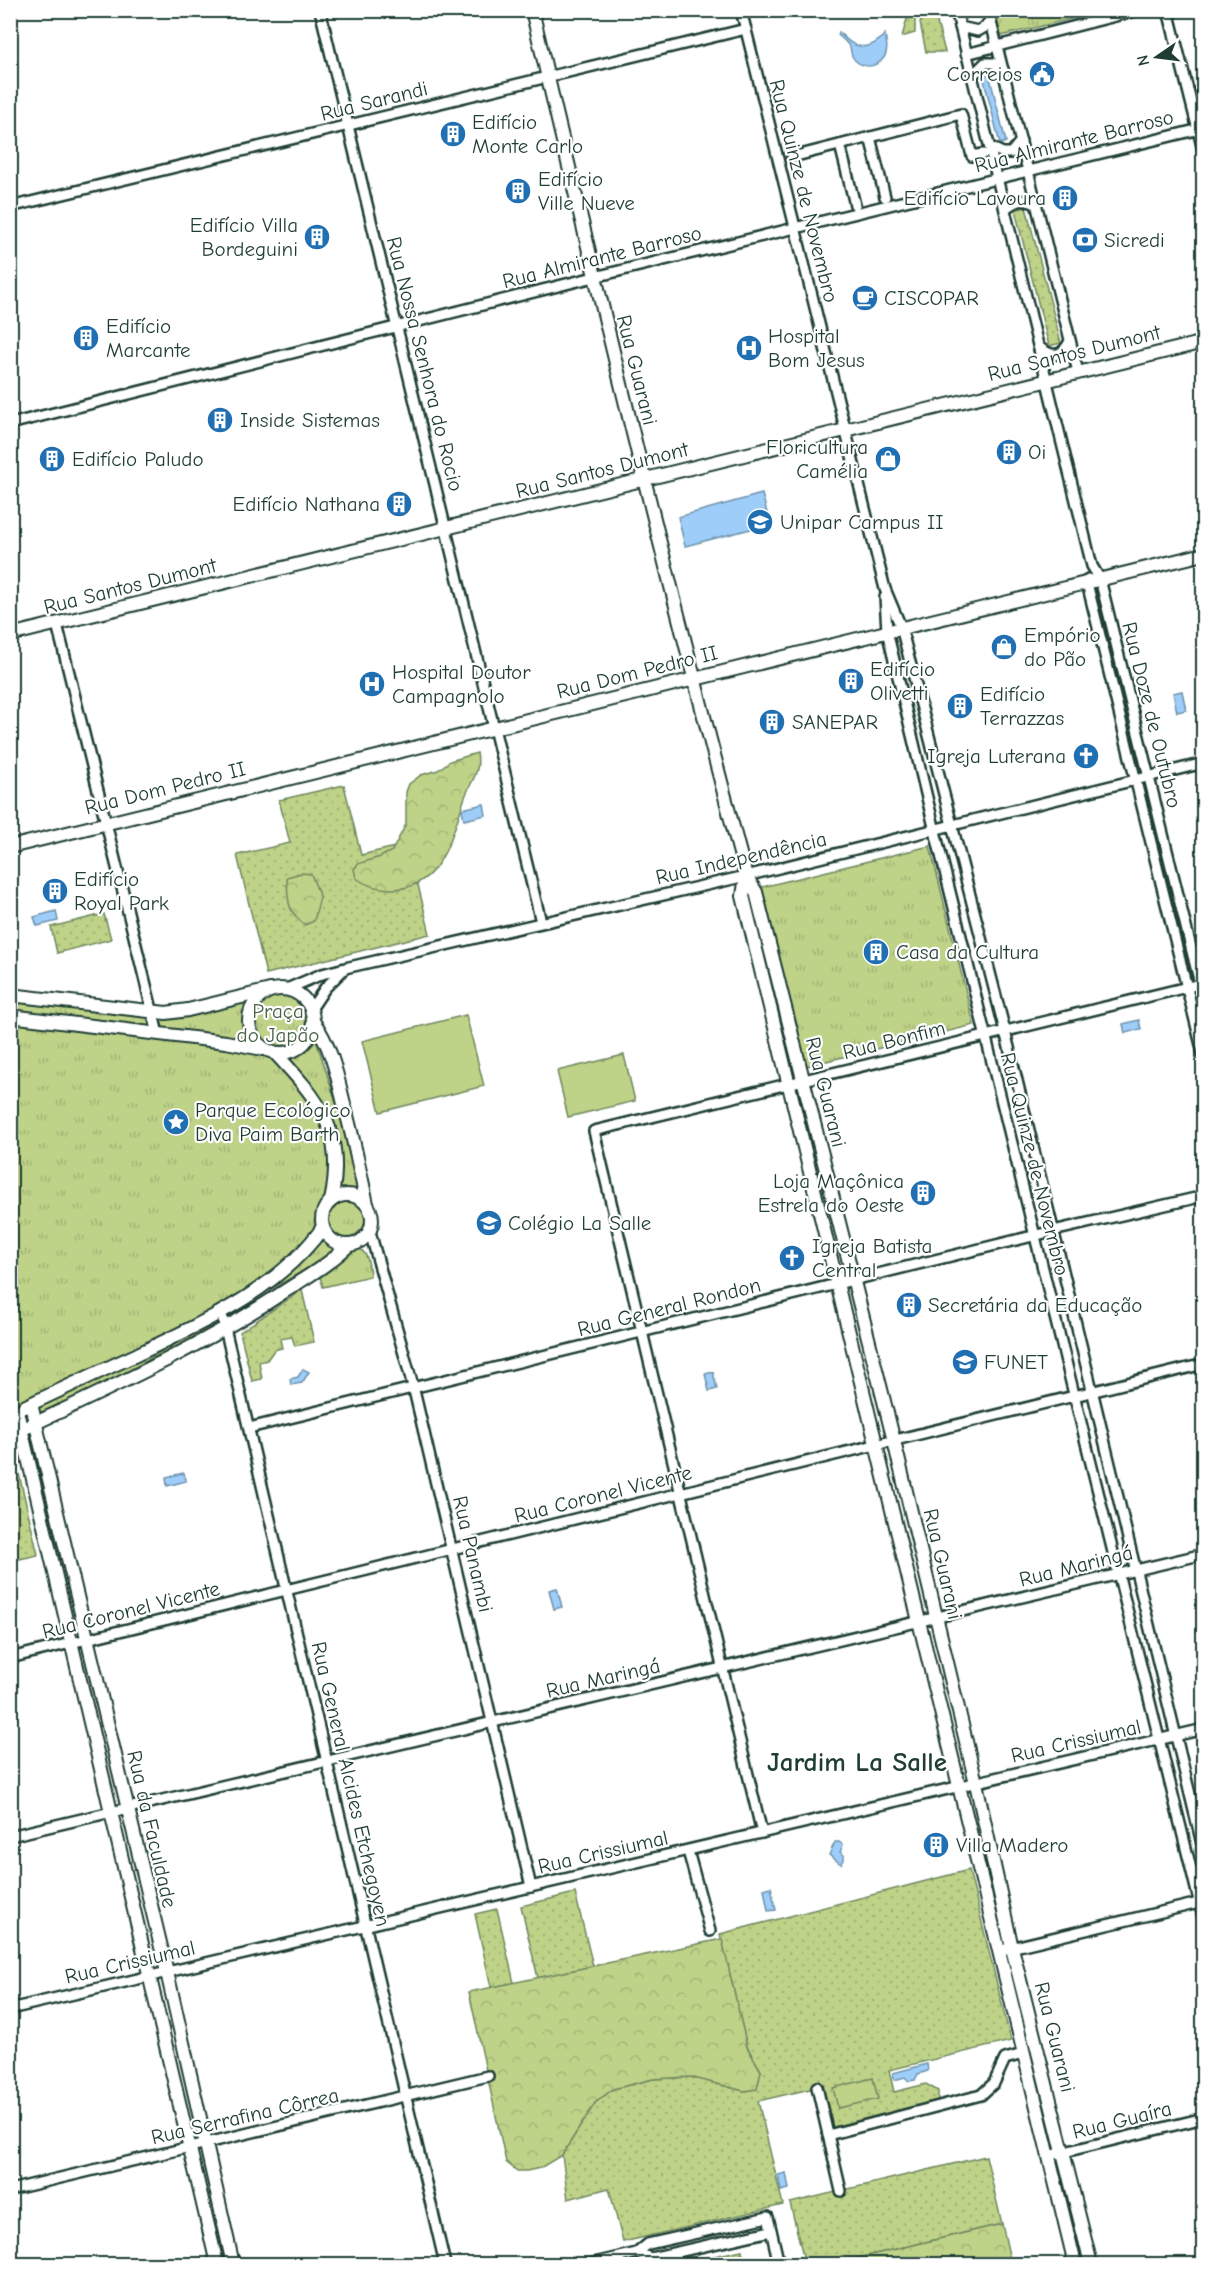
<svg xmlns="http://www.w3.org/2000/svg" width="1214" height="2275" viewBox="0 0 1214 2275" font-family="'Comic Neue',sans-serif">
  <style>
    .grass { fill: url(#grass-dots); stroke: #6e885e; stroke-width: 1.5 }
    .forest { fill: url(#forest-crowns); stroke: #6e885e; stroke-width: 1.5 }
    .park { fill: url(#park-tufts); stroke: #6e885e; stroke-width: 1.5 }
    .garden { fill: #bed288; stroke: #6e885e; stroke-width: 1.5 }
    .water { fill: #9fcdfa; stroke: #6c93ab; stroke-width: 1.5 }
    .lines { fill: none; stroke-linecap: round; stroke-linejoin: round }
    .street-casing { stroke: #1f3d34; stroke-width: 14 }
    .secondary-casing { stroke: #1f3d34; stroke-width: 16 }
    .street { stroke: #fff; stroke-width: 9 }
    .secondary { stroke: #fff; stroke-width: 12 }
    .labels { text-anchor: middle; stroke-width: 4.5; stroke-linejoin: round; paint-order: stroke }
    .poi-label { font-size: 21px; fill: #1f3d34; stroke: #fff; text-anchor: start }
    .street-label { font-size: 21px; fill: #1f3d34; stroke: #fff }
    .park-label { font-size: 21px; fill: #476249; stroke: #fff }
    .district-label { font-size: 27px; font-weight: bold; fill: #1f3d34; stroke: #fff }
  </style>
  <defs>
    <pattern id="grass-dots" width="8" height="8" patternUnits="userSpaceOnUse" patternTransform="scale(1.5)"><rect width="8" height="8" fill="#bed288"/><path d="M2 2h.1M6 6h.1" fill="none" stroke="#a3b576" stroke-width="1.8" stroke-linecap="round"/></pattern>
    <pattern id="forest-crowns" width="20" height="18" patternUnits="userSpaceOnUse" patternTransform="scale(1.5)"><rect width="20" height="18" fill="#bed288"/><path d="M2 6a3 3 0 1 1 6 0M12 15a3 3 0 1 1 6 0" fill="none" stroke="#a3b576"/></pattern>
    <pattern id="park-tufts" width="24" height="20" patternUnits="userSpaceOnUse" patternTransform="scale(1.5)"><rect width="24" height="20" fill="#bed288"/><path d="M3 7l-1-3M5 7V3M7 7l1-3M15 17l-1-3M17 17v-4M19 17l1-3" fill="none" stroke="#a3b576"/></pattern>
  </defs>
  <rect width="100%" height="100%" fill="#fff"/>
  <filter id="ink" filterUnits="userSpaceOnUse"><feTurbulence type="fractalNoise" baseFrequency=".0167" numOctaves="2"/><feDisplacementMap in="SourceGraphic" scale="12" xChannelSelector="R" yChannelSelector="G"/><feConvolveMatrix kernelMatrix="1 2 1 2 8 2 1 2 1" color-interpolation-filters="sRGB"/></filter>
  <g filter="url(#ink)">
    <g class="grass">
      <polygon points="921,11 915,20 915,33 902,37 908,15"/>
      <polygon points="927,11 934,11 945,52 926,52 920,23"/>
      <polygon points="1026,207 1061,343 1049,346 1015,210"/>
      <polygon points="344,785 361,855 408,844 430,934 266,974 237,855 290,843 279,800"/>
      <polygon points="104,914 111,939 57,953 51,927"/>
      <polygon points="302,1290 314,1342 295,1346 292,1337 280,1339 282,1348 274,1350 267,1360 259,1362 262,1379 252,1381 240,1332"/>
      <polygon points="208,1326 210,1329 208,1331 44,1413"/>
      <polygon points="13,1448 38,1555 11,1561 10,1449"/>
      <polygon points="969,1870 1011,2041 889,2070 894,2092 926,2084 938,2091 938,2100 833,2127 823,2086 758,2101 783,2205 623,2242 609,2188 568,2199 562,2155 595,2103 613,2089 653,2079 690,2077 744,2091 761,2071 747,2047 720,1934"/>
      <polygon points="575,1893 593,1966 538,1978 521,1906"/>
      <polygon points="497,1909 514,1983 491,1987 475,1914"/>
      <polygon points="986,2156 1002,2224 832,2264 805,2264 790,2203"/>
      <polygon points="742,2250 745,2264 678,2264"/>
    </g>
    <g class="forest">
      <path d="M477,753C481,774 470,781 464,800C451,838 440,891 390,889C376,888 367,886 356,878L354,869L358,864L380,857L392,851L406,824V792L409,784L421,775L438,770L450,761Z"/>
      <path d="M301,873L311,874L320,897L314,921L305,925C286,910 288,900 287,877Z"/>
      <polygon points="722,1939 747,2047 761,2071 757,2089 744,2091 690,2077 653,2079 613,2089 595,2103 562,2155 540,2168 527,2171 517,2171 506,2162 469,1992"/>
      <polygon points="1002,2224 1011,2264 851,2264 850,2260"/>
    </g>
    <g class="park">
      <polygon points="994,10 1103,10 1103,11 1001,36"/>
      <polygon points="930,846 974,1025 806,1066 762,887"/>
      <polygon points="281,991 302,1005 307,1020 311,1024 373,1219 336,1252 11,1438 10,997 161,1019"/>
      <path d="M358,1248C369,1253 369,1266 370,1276L323,1287L319,1273L353,1249Z"/>
    </g>
    <g class="garden">
      <polygon points="466,1015 484,1086 380,1112 362,1041"/>
      <polygon points="624,1055 635,1101 568,1117 557,1071"/>
      <polygon points="873,2078 878,2099 838,2108 833,2088"/>
    </g>
    <g class="water">
      <path d="M839,32C854,50 870,52 885,34C887,44 889,54 881,61C872,69 858,67 852,56C851,54 851,50 850,47C847,43 843,39 838,35Z"/>
      <polygon points="989,74 1006,142 1000,144 983,76"/>
      <polygon points="762,494 770,524 685,546 678,517"/>
      <polygon points="1182,691 1186,710 1177,712 1173,693"/>
      <polygon points="484,804 486,815 464,820 462,809"/>
      <polygon points="56,911 58,921 37,926 34,917"/>
      <polygon points="1139,1020 1141,1029 1125,1033 1123,1024"/>
      <polygon points="303,1369 309,1372 302,1383 291,1385 290,1379 298,1377"/>
      <polygon points="713,1372 717,1389 709,1391 705,1374"/>
      <polygon points="184,1473 186,1481 167,1486 166,1477"/>
      <polygon points="557,1588 562,1607 554,1609 549,1590"/>
      <polygon points="835,1842 839,1842 843,1845 840,1852 844,1855 844,1860 841,1864 829,1855"/>
      <polygon points="771,1887 776,1910 768,1911 764,1889"/>
      <polygon points="927,2064 928,2071 918,2074 915,2080 909,2081 905,2077 894,2080 893,2073"/>
      <polygon points="786,2173 789,2189 781,2191 778,2175"/>
    </g>
    <g class="lines">
      <defs>
        <g id="street">
          <polyline points="320,10 541,922"/>
          <polyline points="741,10 885,589 901,627 1005,1031 1204,1852"/>
          <polyline points="956,10 1092,566 1100,579 1204,1000"/>
          <polyline points="988,10 1078,372"/>
          <polyline points="1168,10 1204,154"/>
          <polyline points="960,27 978,31 985,27 991,19"/>
          <polyline points="966,54 1139,10"/>
          <polyline points="972,76 985,63 993,63 1003,69"/>
          <polyline points="870,137 885,197"/>
          <polyline points="840,145 855,205"/>
          <polyline points="990,147 1003,153 1011,153 1021,141"/>
          <polyline points="792,157 961,114 972,156 983,154"/>
          <polyline points="10,207 746,29"/>
          <path d="M1005,209C1016,200 1023,198 1036,204"/>
          <path d="M1039,347C1053,358 1062,357 1070,341"/>
          <polyline points="10,424 574,282 1204,128"/>
          <polyline points="1088,579 1087,583 1204,1057"/>
          <polyline points="885,597 887,631 935,831 1204,1921"/>
          <polyline points="57,624 158,1034"/>
          <polyline points="287,989 322,974 345,968 746,876 1204,763"/>
          <polyline points="311,1009 325,988 343,970"/>
          <polyline points="370,1232 413,1386 531,1887"/>
          <polyline points="221,1311 445,2264"/>
          <polyline points="249,1428 1053,1231 1204,1196"/>
          <polyline points="10,1658 1204,1364"/>
          <polyline points="762,1833 594,1131 1204,983"/>
          <polyline points="10,1836 1204,1554"/>
          <polyline points="688,1851 710,1931"/>
          <polyline points="1006,1949 1203,1902"/>
          <polyline points="10,2009 1204,1729"/>
          <polyline points="817,2087 841,2191"/>
          <polyline points="828,2135 981,2095 994,2083 1005,2059 1023,2054"/>
          <polyline points="1048,2156 1204,2118"/>
          <polyline points="10,2190 488,2076"/>
          <polyline points="637,2253 651,2258 771,2231"/>
          <polyline points="590,2264 637,2253 648,2244 768,2217 779,2264"/>
        </g>
        <g id="secondary">
          <path d="M532,10C600,300 669,589 746,876L756,892L894,1441L976,1783L1012,1948L1091,2264"/>
          <polyline points="10,635 1204,342"/>
          <polyline points="10,847 1204,554"/>
          <polyline points="746,876 743,896 1075,2264"/>
          <circle cx="281" cy="1021" r="32"/>
          <polyline points="10,995 166,1013 188,1010 270,990"/>
          <polyline points="10,1016 226,1042 263,1049"/>
          <path d="M313,1021C331,1045 337,1075 344,1104C353,1137 360,1170 367,1204"/>
          <path d="M276,1054C320,1101 346,1132 331,1201"/>
          <circle cx="347" cy="1220" r="25"/>
          <polyline points="31,1404 167,1972 233,2264"/>
          <path d="M24,1407C61,1390 98,1372 136,1355C202,1323 280,1289 323,1227"/>
          <polyline points="17,1411 217,2264"/>
          <path d="M10,1435C103,1391 196,1350 282,1293C305,1278 328,1265 348,1246"/>
        </g>
      </defs>
      <use href="#street" class="street-casing"/>
      <use href="#secondary" class="secondary-casing"/>
      <use href="#street" class="street"/>
      <use href="#secondary" class="secondary"/>
    </g>
  </g>
  <defs>
    <symbol id="civic-disc" viewBox="-11 -11 22 22"><circle r="9.5" fill="#1f6fb2" stroke="#fff"/><path d="M-.6-6.5H3V-4.5H.6V-3L4-1V1h2V6H-6V1h2V-1L-.6-3ZM-1.2 2.5V6h2.4V2.5Z" fill="#fff"/></symbol>
    <symbol id="building-disc" viewBox="-11 -11 22 22"><circle r="9.5" fill="#1f6fb2" stroke="#fff"/><path d="M-4-6H4V6H1V3H-1V6H-4ZM-2.5-4.3h1.7v1.8h-1.7ZM.8-4.3h1.7v1.8H.8ZM-2.5-1h1.7V.8h-1.7ZM.8-1h1.7V.8H.8Z" fill="#fff"/></symbol>
    <symbol id="bank-disc" viewBox="-11 -11 22 22"><circle r="9.5" fill="#1f6fb2" stroke="#fff"/><path d="M-6-4H6V4H-6ZM0-2.3a2.3 2.3 0 1 0 0 4.6a2.3 2.3 0 1 0 0-4.6Z" fill="#fff"/></symbol>
    <symbol id="cafe-disc" viewBox="-11 -11 22 22"><circle r="9.5" fill="#1f6fb2" stroke="#fff"/><path d="M-5.5-4.5H6V0H3Q3 3.5 0 3.5H-2.5Q-5.5 3.5-5.5 0ZM3-3.2v2h1.7v-2ZM-6 4.5H4V6H-6Z" fill="#fff"/></symbol>
    <symbol id="hospital-disc" viewBox="-11 -11 22 22"><circle r="9.5" fill="#1f6fb2" stroke="#fff"/><path d="M-5-5h3v3.5h4V-5h3V5h-3V1.5h-4V5h-3Z" fill="#fff"/></symbol>
    <symbol id="shop-disc" viewBox="-11 -11 22 22"><circle r="9.5" fill="#1f6fb2" stroke="#fff"/><path d="M-5-2.5h2.3a2.7 3.5 0 0 1 5.4 0H5L5.5 6h-11ZM-1.5-2.5h3a1.5 2.3 0 0 0-3 0Z" fill="#fff"/></symbol>
    <symbol id="university-disc" viewBox="-11 -11 22 22"><circle r="9.5" fill="#1f6fb2" stroke="#fff"/><path d="M0-5L7-2L0 1L-7-2ZM-4 1L0 2.5L4 1V4Q0 6-4 4Z" fill="#fff"/></symbol>
    <symbol id="church-disc" viewBox="-11 -11 22 22"><circle r="9.5" fill="#1f6fb2" stroke="#fff"/><path d="M-1.2-6h2.4v3.5h3.3v2.4h-3.3V6h-2.4V-.1h-3.3v-2.4h3.3Z" fill="#fff"/></symbol>
    <symbol id="sight-disc" viewBox="-11 -11 22 22"><circle r="9.5" fill="#1f6fb2" stroke="#fff"/><path d="M0-6L1.8-2.2L6-1.7L2.9 1.2L3.7 5.4L0 3.3L-3.7 5.4L-2.9 1.2L-6-1.7L-1.8-2.2Z" fill="#fff"/></symbol>
    <symbol id="school-disc" viewBox="-11 -11 22 22"><circle r="9.5" fill="#1f6fb2" stroke="#fff"/><path d="M0-5L7-2L0 1L-7-2ZM-4 1L0 2.5L4 1V4Q0 6-4 4Z" fill="#fff"/></symbol>
  </defs>
  <g fill-rule="evenodd">
    <use href="#civic-disc" x="1027" y="59" width="30" height="30"/>
    <use href="#building-disc" x="438" y="119" width="30" height="30"/>
    <use href="#building-disc" x="503" y="176" width="30" height="30"/>
    <use href="#building-disc" x="1050" y="183" width="30" height="30"/>
    <use href="#building-disc" x="302" y="222" width="30" height="30"/>
    <use href="#bank-disc" x="1070" y="225" width="30" height="30"/>
    <use href="#cafe-disc" x="850" y="283" width="30" height="30"/>
    <use href="#building-disc" x="71" y="323" width="30" height="30"/>
    <use href="#hospital-disc" x="734" y="333" width="30" height="30"/>
    <use href="#building-disc" x="205" y="405" width="30" height="30"/>
    <use href="#building-disc" x="994" y="437" width="30" height="30"/>
    <use href="#building-disc" x="37" y="444" width="30" height="30"/>
    <use href="#shop-disc" x="873" y="444" width="30" height="30"/>
    <use href="#building-disc" x="384" y="489" width="30" height="30"/>
    <use href="#university-disc" x="745" y="507" width="30" height="30"/>
    <use href="#shop-disc" x="989" y="632" width="30" height="30"/>
    <use href="#building-disc" x="836" y="666" width="30" height="30"/>
    <use href="#hospital-disc" x="357" y="669" width="30" height="30"/>
    <use href="#building-disc" x="945" y="691" width="30" height="30"/>
    <use href="#building-disc" x="757" y="707" width="30" height="30"/>
    <use href="#church-disc" x="1071" y="741" width="30" height="30"/>
    <use href="#building-disc" x="40" y="876" width="30" height="30"/>
    <use href="#building-disc" x="861" y="937" width="30" height="30"/>
    <use href="#sight-disc" x="161" y="1107" width="30" height="30"/>
    <use href="#building-disc" x="908" y="1178" width="30" height="30"/>
    <use href="#school-disc" x="474" y="1208" width="30" height="30"/>
    <use href="#church-disc" x="777" y="1243" width="30" height="30"/>
    <use href="#building-disc" x="894" y="1290" width="30" height="30"/>
    <use href="#school-disc" x="950" y="1347" width="30" height="30"/>
    <use href="#building-disc" x="921" y="1830" width="30" height="30"/>
  </g>
  <g class="labels">
    <g class="poi-label">
      <text x="1022" y="81" text-anchor="end">Correios</text>
      <text x="472" y="129">Edifício<tspan x="472" dy="24">Monte Carlo</tspan></text>
      <text x="538" y="186">Edifício<tspan x="538" dy="24">Ville Nueve</tspan></text>
      <text x="1046" y="205" text-anchor="end">Edifício Lavoura</text>
      <text x="298" y="232" text-anchor="end">Edifício Villa<tspan x="298" dy="24">Bordeguini</tspan></text>
      <text x="1104" y="247">Sicredi</text>
      <text x="884" y="305">CISCOPAR</text>
      <text x="106" y="333">Edifício<tspan x="106" dy="24">Marcante</tspan></text>
      <text x="768" y="343">Hospital<tspan x="768" dy="24">Bom Jesus</tspan></text>
      <text x="240" y="427">Inside Sistemas</text>
      <text x="868" y="454" text-anchor="end">Floricultura<tspan x="868" dy="24">Camélia</tspan></text>
      <text x="1028" y="459">Oi</text>
      <text x="72" y="466">Edifício Paludo</text>
      <text x="380" y="511" text-anchor="end">Edifício Nathana</text>
      <text x="780" y="529">Unipar Campus II</text>
      <text x="1024" y="642">Empório<tspan x="1024" dy="24">do Pão</tspan></text>
      <text x="870" y="676">Edifício<tspan x="870" dy="24">Olivetti</tspan></text>
      <text x="392" y="679">Hospital Doutor<tspan x="392" dy="24">Campagnolo</tspan></text>
      <text x="980" y="701">Edifício<tspan x="980" dy="24">Terrazzas</tspan></text>
      <text x="792" y="729">SANEPAR</text>
      <text x="1066" y="763" text-anchor="end">Igreja Luterana</text>
      <text x="74" y="886">Edifício<tspan x="74" dy="24">Royal Park</tspan></text>
      <text x="896" y="959">Casa da Cultura</text>
      <text x="195" y="1117">Parque Ecológico<tspan x="195" dy="24">Diva Paim Barth</tspan></text>
      <text x="904" y="1188" text-anchor="end">Loja Maçônica<tspan x="904" dy="24">Estrela do Oeste</tspan></text>
      <text x="508" y="1230">Colégio La Salle</text>
      <text x="812" y="1253">Igreja Batista<tspan x="812" dy="24">Central</tspan></text>
      <text x="928" y="1312">Secretária da Educação</text>
      <text x="984" y="1369">FUNET</text>
      <text x="956" y="1852">Villa Madero</text>
    </g>
    <g class="street-label">
      <text transform="translate(374 101) rotate(-14)" y="7">Rua Sarandi</text>
      <text transform="translate(1074 141) rotate(-14)" y="7">Rua Almirante Barroso</text>
      <text transform="translate(804 191) rotate(76)" y="7">Rua Quinze de Novembro</text>
      <text transform="translate(602 257) rotate(-14)" y="7">Rua Almirante Barroso</text>
      <text transform="translate(1074 353) rotate(-14)" y="7">Rua Santos Dumont</text>
      <text transform="translate(425 364) rotate(76)" y="7">Rua Nossa Senhora do Rocio</text>
      <text transform="translate(637 370) rotate(76)" y="7">Rua Guarani</text>
      <text transform="translate(602 470) rotate(-14)" y="7">Rua Santos Dumont</text>
      <text transform="translate(130 586) rotate(-14)" y="7">Rua Santos Dumont</text>
      <text transform="translate(637 672) rotate(-14)" y="7">Rua Dom Pedro II</text>
      <text transform="translate(1152 715) rotate(76)" y="7">Rua Doze de Outubro</text>
      <text transform="translate(165 788) rotate(-14)" y="7">Rua Dom Pedro II</text>
      <text transform="translate(741 858) rotate(-13)" y="7">Rua Independência</text>
      <text transform="translate(894 1040) rotate(-14)" y="7">Rua Bonfim</text>
      <text transform="translate(826 1092) rotate(76)" y="7">Rua Guarani</text>
      <text transform="translate(1035 1164) rotate(76)" y="7">Rua Quinze de Novembro</text>
      <text transform="translate(669 1307) rotate(-14)" y="7">Rua General Rondon</text>
      <text transform="translate(603 1494) rotate(-14)" y="7">Rua Coronel Vicente</text>
      <text transform="translate(473 1554) rotate(77)" y="7">Rua Panambi</text>
      <text transform="translate(943 1564) rotate(77)" y="7">Rua Guarani</text>
      <text transform="translate(1076 1566) rotate(-14)" y="7">Rua Maringá</text>
      <text transform="translate(131 1610) rotate(-14)" y="7">Rua Coronel Vicente</text>
      <text transform="translate(603 1678) rotate(-13)" y="7">Rua Maringá</text>
      <text transform="translate(1076 1741) rotate(-13)" y="7">Rua Crissiumal</text>
      <text transform="translate(351 1784) rotate(77)" y="7">Rua General Alcides Etchegoyen</text>
      <text transform="translate(152 1829) rotate(77)" y="7">Rua da Faculdade</text>
      <text transform="translate(603 1852) rotate(-13)" y="7">Rua Crissiumal</text>
      <text transform="translate(130 1962) rotate(-13)" y="7">Rua Crissiumal</text>
      <text transform="translate(1055 2037) rotate(76)" y="7">Rua Guarani</text>
      <text transform="translate(245 2116) rotate(-13)" y="7">Rua Serrafina Côrrea</text>
      <text transform="translate(1122 2120) rotate(-14)" y="7">Rua Guaíra</text>
    </g>
    <g class="park-label">
      <text x="278" y="1018">Praça<tspan x="278" dy="24">do Japão</tspan></text>
    </g>
    <g class="district-label">
      <text x="857" y="1771">Jardim La Salle</text>
    </g>
  </g>
  <rect width="1214" height="2275" fill="none" stroke="#fff" stroke-width="36"/>
  <rect x="18" y="18" width="1178" height="2239" fill="none" stroke="#1f3d34" stroke-width="2" filter="url(#ink)"/>
  <g transform="translate(1157 57) rotate(256)" stroke="#ffffff" stroke-width="4.5" paint-order="stroke">
  <path d="M0-4.5L10 22L0 15L-10 22Z" fill="#1f3d34"/>
  <text y="-9" font-size="16" font-weight="bold" text-anchor="middle" fill="#1f3d34">N</text>
  </g>
</svg>
